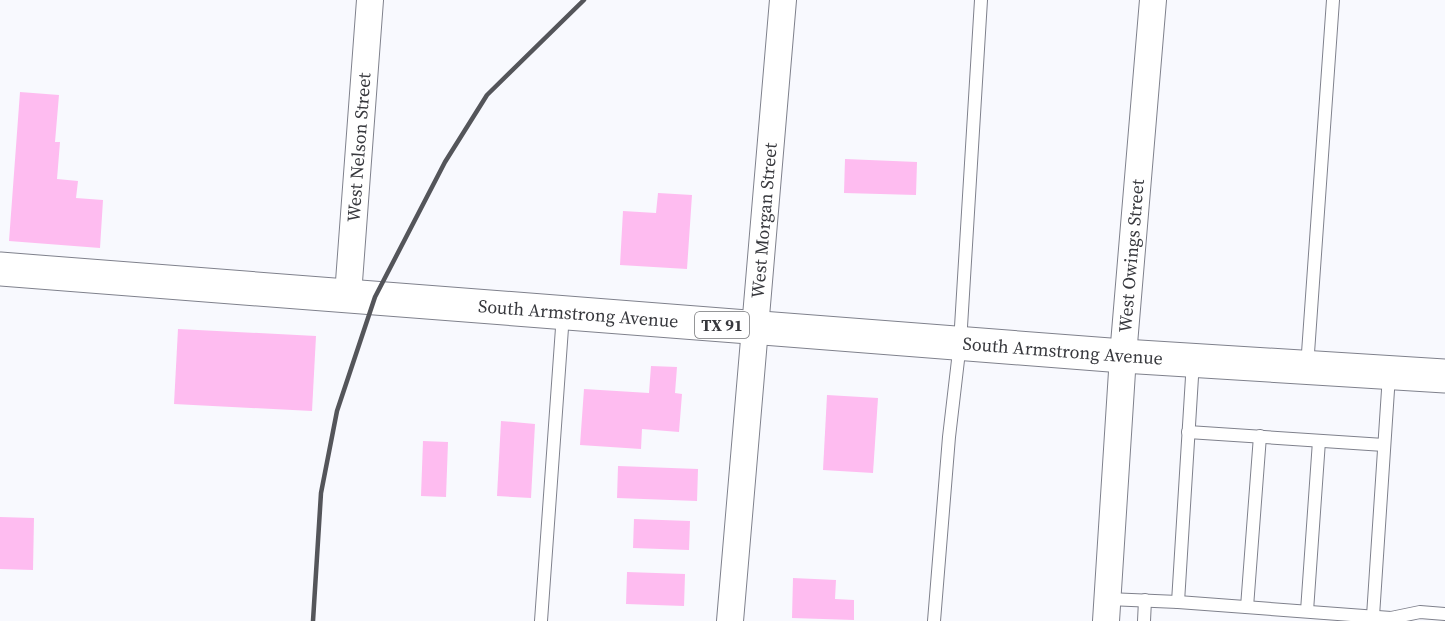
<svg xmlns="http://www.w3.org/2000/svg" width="1445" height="621" viewBox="0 0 1445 621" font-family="'Source Serif 4',serif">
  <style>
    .building { fill: #febcf0 }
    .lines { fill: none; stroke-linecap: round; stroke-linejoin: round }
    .service-casing { stroke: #7f818c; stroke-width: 14 }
    .minor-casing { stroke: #7f818c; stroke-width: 28 }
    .primary-casing { stroke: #7f818c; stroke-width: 35 }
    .service { stroke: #fff; stroke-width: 12 }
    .minor { stroke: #fff; stroke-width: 26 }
    .primary { stroke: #fff; stroke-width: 33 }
    .rail { stroke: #54555a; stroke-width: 4.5 }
    .labels { text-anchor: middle; stroke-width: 6; stroke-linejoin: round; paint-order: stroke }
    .shield { fill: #fff; stroke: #737477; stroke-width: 1.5 }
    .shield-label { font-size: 16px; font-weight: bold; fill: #37383d }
    .street-label { font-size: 18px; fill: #37383d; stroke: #fff }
  </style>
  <rect width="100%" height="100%" fill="#f8f9fe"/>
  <g class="building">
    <polygon points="20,92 59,95 55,142 60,142 57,179 78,181 76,198 103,200 100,248 9,241"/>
    <polygon points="845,159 917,162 916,195 844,193"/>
    <polygon points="658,193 692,195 687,269 620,265 623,211 656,213"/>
    <polygon points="178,329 316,336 312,411 174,404"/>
    <polygon points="651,366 677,367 675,393 682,394 679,432 642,429 641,449 580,445 584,389 649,393"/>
    <polygon points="827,395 878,398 873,473 823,470"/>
    <polygon points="501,421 535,424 531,498 497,496"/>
    <polygon points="423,441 448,442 446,497 421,496"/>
    <polygon points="618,466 698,469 697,501 617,498"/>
    <polygon points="0,517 34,518 33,570 0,569"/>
    <polygon points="634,519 690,521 689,550 633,548"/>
    <polygon points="627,572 685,574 684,606 626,604"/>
    <polygon points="793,578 836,580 835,599 854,600 854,620 792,618"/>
  </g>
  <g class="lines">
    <defs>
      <g id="service">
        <polyline points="1307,367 1333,0"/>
        <polyline points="1188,432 1384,445"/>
        <polyline points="1108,599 1178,602 1391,618 1420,612 1445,614"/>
        <polyline points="1178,602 1193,361"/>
        <polyline points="1247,607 1260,436"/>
        <polyline points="1307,611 1319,441"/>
        <polyline points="1373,616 1389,375"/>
        <polyline points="541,621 563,314"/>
        <polyline points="934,621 949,437 960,343 981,0"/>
        <polyline points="1144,621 1145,600"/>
      </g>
      <g id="minor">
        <path id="s1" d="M348,295L370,0"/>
        <path id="s2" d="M730,621L783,0"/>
        <path id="s3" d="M1106,621L1123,356L1153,0"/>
      </g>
      <g id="primary">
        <path id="s4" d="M0,269L1123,356L1445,376"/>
      </g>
    </defs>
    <use href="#service" class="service-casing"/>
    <use href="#minor" class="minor-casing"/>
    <use href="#primary" class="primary-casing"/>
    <use href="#service" class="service"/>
    <use href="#minor" class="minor"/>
    <use href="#primary" class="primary"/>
    <polyline class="rail" points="313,621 321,493 337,411 375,297 445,162 487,95 584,0"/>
  </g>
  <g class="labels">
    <rect class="shield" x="695" y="312" width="54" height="26" rx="4.5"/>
    <g class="shield-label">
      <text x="722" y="331">TX 91</text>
    </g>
    <g class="street-label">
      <text dy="6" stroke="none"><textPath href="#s1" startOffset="148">West Nelson Street</textPath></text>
      <text dy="6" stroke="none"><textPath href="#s2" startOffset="402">West Morgan Street</textPath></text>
      <text dy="6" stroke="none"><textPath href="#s3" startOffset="366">West Owings Street</textPath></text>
      <text dy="6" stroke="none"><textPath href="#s4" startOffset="580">South Armstrong Avenue</textPath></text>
      <text dy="6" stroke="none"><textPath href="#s4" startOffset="1066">South Armstrong Avenue</textPath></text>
    </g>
  </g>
</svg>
